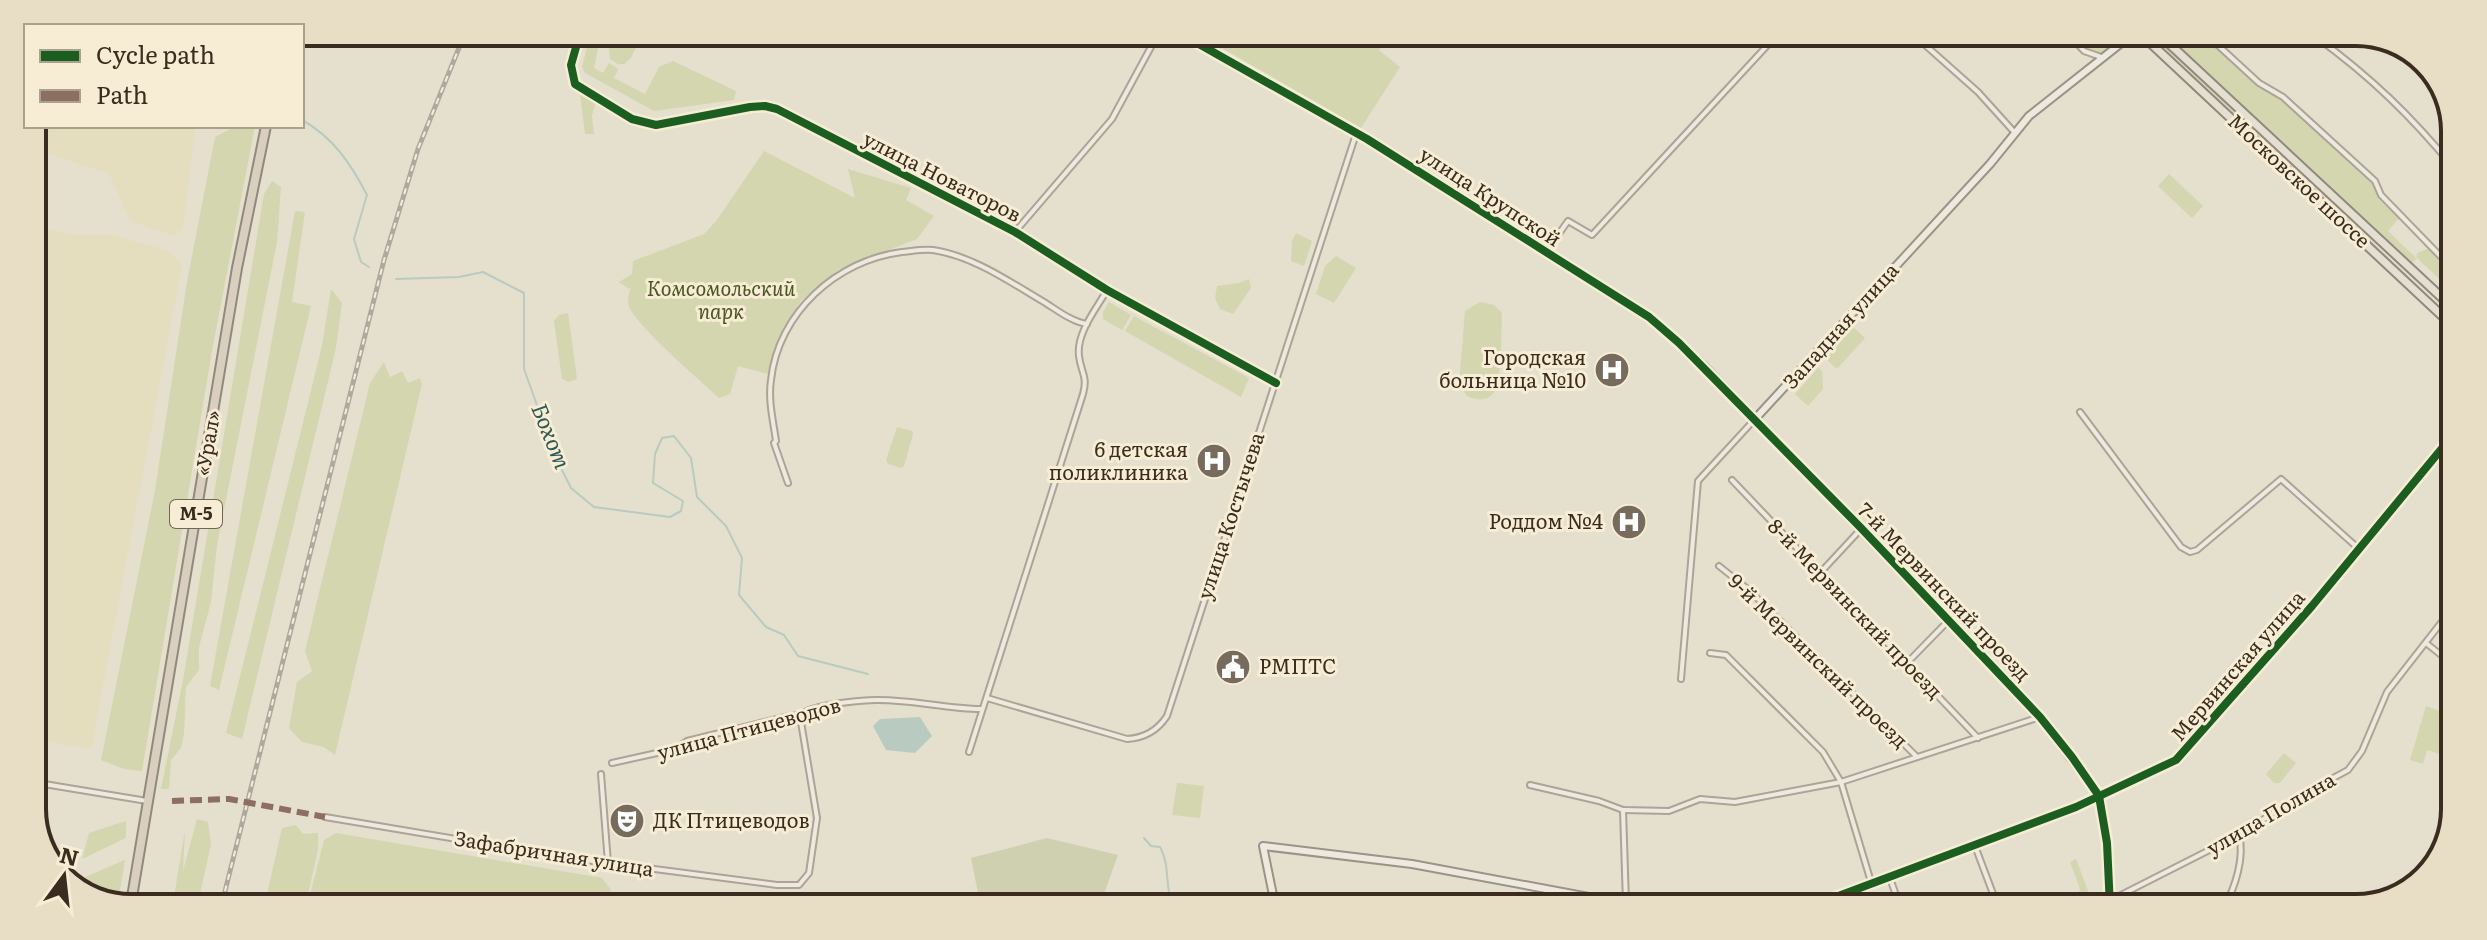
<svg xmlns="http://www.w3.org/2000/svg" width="2487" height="940" viewBox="0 0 2487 940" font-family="Literata,serif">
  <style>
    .farmland { fill: #e5debe }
    .green { fill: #d4d6b0 }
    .cemetery { fill: #cfd0af }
    .water { fill: #b9cbc0 }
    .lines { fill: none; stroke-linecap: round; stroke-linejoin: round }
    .stream { stroke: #b9cbc0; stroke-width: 2 }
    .street-casing { stroke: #aba497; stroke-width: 8 }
    .secondary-casing { stroke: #9a9387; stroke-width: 10 }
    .primary-casing { stroke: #90897e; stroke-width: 11 }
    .highway-casing { stroke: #90897e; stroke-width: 12 }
    .street { stroke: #eee9df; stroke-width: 4 }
    .secondary { stroke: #eee9df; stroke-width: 6 }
    .primary { stroke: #e5dfd1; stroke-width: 7 }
    .highway { stroke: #d9cfbe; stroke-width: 8 }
    .rail-casing { stroke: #ada99f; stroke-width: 5 }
    .rail { stroke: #f7edd4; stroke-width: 2; stroke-dasharray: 6; stroke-linecap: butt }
    .quiet { stroke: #8d6e63; stroke-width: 6; stroke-dasharray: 12 6; stroke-linecap: butt }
    .cycleway-casing { stroke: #f7edd4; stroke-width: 13 }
    .cycleway { stroke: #1b5e20; stroke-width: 8 }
    .labels { text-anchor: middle; stroke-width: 6; stroke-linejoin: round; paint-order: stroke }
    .shield { fill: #f7edd4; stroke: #736655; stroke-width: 2 }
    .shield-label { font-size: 18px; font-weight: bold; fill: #3a2c1e }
    .street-label { font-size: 20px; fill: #3a2c1e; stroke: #f7edd4 }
    .park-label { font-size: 20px; font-style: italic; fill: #4a5724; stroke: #f7edd4 }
    .poi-label { font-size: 20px; fill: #3a2c1e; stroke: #f7edd4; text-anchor: end }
    .water-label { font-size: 22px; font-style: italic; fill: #2d5a58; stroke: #f7edd4 }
    .rim { fill: none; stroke: #3a2c1e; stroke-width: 4 }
  </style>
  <rect width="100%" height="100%" fill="#e5dfce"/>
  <g class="farmland">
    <polygon points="32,126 189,126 195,131 183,229 174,236 130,221 109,174 32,148"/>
    <polygon points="32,225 75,235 112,235 169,251 182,265 91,749 32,739"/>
  </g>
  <g class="green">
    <polygon points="617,33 643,33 631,58 624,64 618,64 610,59 609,47"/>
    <polygon points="1219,35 1342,35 1354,44 1362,35 1378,35 1386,41 1379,50 1400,67 1361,128 1222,48 1216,41"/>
    <polygon points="2074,37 2124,37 2104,54 2097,55"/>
    <polygon points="2152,37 2155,37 2453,318"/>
    <path d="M2163,37H2209L2259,83L2271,88L2375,181L2381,195L2402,215L2388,231L2416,258L2417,253L2429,248C2443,261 2454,273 2454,293L2417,258L2411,264Z"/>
    <polygon points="588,43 598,48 594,68 603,73 609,63 618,69 614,78 645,94 659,67 673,61 736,91 734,100 654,111 585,73 582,67"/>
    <polygon points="582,90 635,122 635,124 595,104 592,116 594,134 585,134 580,94"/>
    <polygon points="236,126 255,126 212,351 142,771 124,769 101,760 155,490 187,282 215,137"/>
    <path d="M764,151L855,198L848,169L911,188L906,200L934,216L917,239L839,269L801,301L777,342L768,374L738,366L730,394L719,398C701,381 635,325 629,306C627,299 629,294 631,287L629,289L619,282L632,274L633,261L704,234L717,220Z"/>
    <polygon points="2169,174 2203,206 2192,218 2158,186"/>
    <polygon points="272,181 281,187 277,242 217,545 211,602 199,647 199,670 186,687 184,733 181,748 171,760 169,789 161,789 183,680 264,194"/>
    <polygon points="295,211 305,212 292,302 311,306 219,690 210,686"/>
    <polygon points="1296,233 1312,241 1304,266 1291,261 1292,241"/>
    <polygon points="1336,256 1356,268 1334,303 1316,294 1325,266"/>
    <polygon points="1249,279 1251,288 1233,314 1220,309 1215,298 1217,286 1239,283"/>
    <polygon points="331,289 342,303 336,348 242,739 226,733 322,346"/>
    <polygon points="1109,302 1131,315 1122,330 1103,319 1103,312"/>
    <path d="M1480,302L1494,305L1502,313C1501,329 1502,380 1495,391C1489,402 1476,400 1467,396L1459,384L1465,311Z"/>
    <polygon points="1138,309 1253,372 1251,375 1136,313"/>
    <polygon points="568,313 577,379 569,382 562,379 554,321 559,315"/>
    <polygon points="1134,316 1249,378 1241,397 1125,331"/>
    <polygon points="1853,327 1865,338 1837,369 1826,359"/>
    <polygon points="384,362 390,377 402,371 408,383 420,378 422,384 335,755 324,747 302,742 289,728 297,682 312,671 305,651 370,383"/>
    <polygon points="1818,368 1822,371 1823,389 1808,406 1795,394"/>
    <polygon points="897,427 912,431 913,434 904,466 900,468 888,464 886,460"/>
    <polygon points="2221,676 2232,686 2218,707 2209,711 2199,701"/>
    <polygon points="2426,706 2451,715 2450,757 2427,750 2423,764 2410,760"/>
    <polygon points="2284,753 2296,763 2280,783 2274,783 2266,774"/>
    <polygon points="1177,783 1204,786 1200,818 1172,815"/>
    <polygon points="197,819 208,822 211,844 198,903 173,903 185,830 183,871"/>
    <polygon points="126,821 126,838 82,859 89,833"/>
    <polygon points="296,825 303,834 318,833 318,850 306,903 265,903 282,828"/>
    <polygon points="336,833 602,878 611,890 609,904 308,903 324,840"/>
    <path d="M2076,859L2090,896C2083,904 2071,907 2061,907L2076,899L2080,889L2070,862Z"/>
    <polygon points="125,860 118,903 99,903 77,887 78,880"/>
  </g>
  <polygon class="cemetery" points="1047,838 1118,855 1100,905 999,905 979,898 971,858"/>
  <polygon class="water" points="920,717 932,736 915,753 886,750 873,726 880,719"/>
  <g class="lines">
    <g class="stream">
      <path d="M302,120C333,137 351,164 367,195L354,239L361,262L369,267"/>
      <polyline points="396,279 459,277 483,272 524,293 524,369 556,458 571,488 594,507 670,517 681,511 683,501 653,483 655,454 662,438 674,436 691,458 697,497 726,526 742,558 739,595 766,627 784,635 798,656 868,674"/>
      <path d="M1144,838L1151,846L1160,847C1171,866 1164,892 1174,905"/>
    </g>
    <defs>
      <g id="street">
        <polyline points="580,33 571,65 575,84 632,119 656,125 750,107 765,106 777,109 1015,232 1107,290 1276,383"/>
        <polyline points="1719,36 1729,44"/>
        <polyline points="1915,36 1978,92 2015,133"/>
        <polyline points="2071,37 2084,51 2101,57"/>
        <polyline points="2209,37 2259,83 2283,97 2375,181 2381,195 2448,264 2454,273"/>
        <path d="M2316,37C2371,77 2411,116 2454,168"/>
        <polyline points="1015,232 1112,119 1158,34"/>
        <polyline points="1546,252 1568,221 1592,235 1776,36"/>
        <polyline points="2080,412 2181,547 2190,552 2197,550 2281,479 2359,549"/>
        <polyline points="1732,480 1978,738"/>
        <path d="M788,483L774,443L776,441C773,420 768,400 771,380C778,313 837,260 902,252C912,251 923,249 933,250C973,256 1010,282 1044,302C1057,310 1072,322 1087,324"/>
        <polyline points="1719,566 1749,590 1917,757"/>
        <polyline points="1821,572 1860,530"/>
        <polyline points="2426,643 2451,663"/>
        <polyline points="1710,653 1726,655 1823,752 1841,782 1871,882"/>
        <polyline points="1908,662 1948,621"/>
        <polyline points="1681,679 1698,481 1755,419"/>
        <path d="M987,698L1127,739C1144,738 1158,730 1167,716L1356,134"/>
        <path d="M969,752L1083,394C1088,376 1081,373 1079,356C1076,333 1097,308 1107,290"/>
        <path d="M612,763L675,749L687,741L789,716C799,716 803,712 812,709C831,703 855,701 875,700C911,699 946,709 981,709"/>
        <polyline points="601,774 608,863"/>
        <polyline points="32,782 147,801"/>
        <polyline points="1530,785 1599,801 1623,810 1669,811 1700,799 1735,802 1841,782 2040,717"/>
        <polyline points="2099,796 2107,843 2110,907"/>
        <polyline points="1623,810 1626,903"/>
        <polyline points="325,817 570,858 777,885 799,885 809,873 817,818 800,716"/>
        <polyline points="1975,846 1998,907"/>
        <polyline points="1890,878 1900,907"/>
        <polyline points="2109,901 2239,835 2298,797 2348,770 2362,751 2387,692 2451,610"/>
        <path d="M2224,908C2235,887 2245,858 2239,835"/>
      </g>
      <g id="secondary">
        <polyline points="1183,35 1367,139 1598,284 1659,325 1705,367 2040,717 2099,796"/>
        <polyline points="1214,35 1213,42 1217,54"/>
        <polyline points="1755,419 1990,164 2029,116 2129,37"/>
        <polyline points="1275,905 1263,846 1412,864 1637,906"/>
        <polyline points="1809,907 2076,807 2176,760 2312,606 2453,435"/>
      </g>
      <g id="primary">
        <polyline points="2144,37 2453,326"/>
        <polyline points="2162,37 2453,308"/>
      </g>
      <polyline id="highway" points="131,903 237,268 266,126"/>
    </defs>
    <use href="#street" class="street-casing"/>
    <use href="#secondary" class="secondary-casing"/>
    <use href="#primary" class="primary-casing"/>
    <use href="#highway" class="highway-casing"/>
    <use href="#street" class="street"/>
    <use href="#secondary" class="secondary"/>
    <use href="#primary" class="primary"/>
    <use href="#highway" class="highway"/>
    <defs>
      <polyline id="rail" points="222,903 384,260 418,149 465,33"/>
    </defs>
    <use href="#rail" class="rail-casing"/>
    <use href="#rail" class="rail"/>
    <polyline class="quiet" points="172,801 229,799 325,817"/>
    <defs>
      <g id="cycleway">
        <polyline points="580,33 571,65 575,84 632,119 656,125 750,107 765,106 777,109 1015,232 1107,290 1276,383"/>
        <polyline points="1183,35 1367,139 1649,317 1679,343 1861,528 2040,717 2072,757 2099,796 2107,843 2110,907"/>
        <polyline points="1809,907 2076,807 2176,760 2312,606 2453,435"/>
      </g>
    </defs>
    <use href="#cycleway" class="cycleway-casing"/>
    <use href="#cycleway" class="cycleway"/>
  </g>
  <defs>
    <symbol id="hospital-disc" viewBox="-11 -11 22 22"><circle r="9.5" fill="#766b5c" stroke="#f7edd4"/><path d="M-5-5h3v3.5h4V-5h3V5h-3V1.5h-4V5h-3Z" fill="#fff"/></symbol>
    <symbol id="civic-disc" viewBox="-11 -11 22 22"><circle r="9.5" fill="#766b5c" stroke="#f7edd4"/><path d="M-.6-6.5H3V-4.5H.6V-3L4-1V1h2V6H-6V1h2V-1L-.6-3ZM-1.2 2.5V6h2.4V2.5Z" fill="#fff"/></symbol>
    <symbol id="theatre-disc" viewBox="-11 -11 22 22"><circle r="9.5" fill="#766b5c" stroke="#f7edd4"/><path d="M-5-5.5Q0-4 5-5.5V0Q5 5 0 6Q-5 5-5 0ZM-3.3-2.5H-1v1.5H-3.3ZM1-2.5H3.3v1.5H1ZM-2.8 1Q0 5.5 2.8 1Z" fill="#fff"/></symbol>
  </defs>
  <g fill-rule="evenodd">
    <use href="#hospital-disc" x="1592" y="350" width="40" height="40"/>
    <use href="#hospital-disc" x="1194" y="441" width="40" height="40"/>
    <use href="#hospital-disc" x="1609" y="502" width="40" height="40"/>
    <use href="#civic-disc" x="1213" y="647" width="40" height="40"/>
    <use href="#theatre-disc" x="607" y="801" width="40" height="40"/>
  </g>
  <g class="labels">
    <rect class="shield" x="170" y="500" width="52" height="28" rx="6"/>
    <g class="shield-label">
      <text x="196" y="520">М-5</text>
    </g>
    <g class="street-label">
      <text transform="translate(942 177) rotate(27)" y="7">улица Новаторов</text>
      <text transform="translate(2299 181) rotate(43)" y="7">Московское шоссе</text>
      <text transform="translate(1490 197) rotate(33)" y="7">улица Крупской</text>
      <text transform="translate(1841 326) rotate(-48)" y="7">Западная улица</text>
      <text transform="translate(208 443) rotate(-80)" y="7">«Урал»</text>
      <text transform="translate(1231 516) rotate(-72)" y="7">улица Костычева</text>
      <text transform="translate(1944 592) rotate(46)" y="7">7-й Мервинский проезд</text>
      <text transform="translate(1855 609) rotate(46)" y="7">8-й Мервинский проезд</text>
      <text transform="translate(1818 661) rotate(44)" y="7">9-й Мервинский проезд</text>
      <text transform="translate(2238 666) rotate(-49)" y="7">Мервинская улица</text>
      <text transform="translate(749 729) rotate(-15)" y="7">улица Птицеводов</text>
      <text transform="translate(2271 814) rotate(-30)" y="7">улица Полина</text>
      <text transform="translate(554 854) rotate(9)" y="7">Зафабричная улица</text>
    </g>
    <g class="park-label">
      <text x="721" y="296">Комсомольский<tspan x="721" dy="23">парк</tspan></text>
    </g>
    <g class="poi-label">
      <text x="1586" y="365">Городская<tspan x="1586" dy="23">больница №10</tspan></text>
      <text x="1188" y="457">6 детская<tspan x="1188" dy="23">поликлиника</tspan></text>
      <text x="1603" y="529">Роддом №4</text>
      <text x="1259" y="674" text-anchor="start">РМПТС</text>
      <text x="653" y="828" text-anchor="start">ДК Птицеводов</text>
    </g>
    <g class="water-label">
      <text transform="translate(551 436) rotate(68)" y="8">Бохот</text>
    </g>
  </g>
  <path d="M0 0H2487V940H0ZM131 46H2356A85 85 0 0 1 2441 131V809A85 85 0 0 1 2356 894H131A85 85 0 0 1 46 809V131A85 85 0 0 1 131 46Z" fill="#e8dec5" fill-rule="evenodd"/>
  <path class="rim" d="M131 46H2356A85 85 0 0 1 2441 131V809A85 85 0 0 1 2356 894H131A85 85 0 0 1 46 809V131A85 85 0 0 1 131 46Z"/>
  <rect x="24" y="24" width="280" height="104" fill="#f7edd4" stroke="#aba08b" stroke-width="2"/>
  <rect x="40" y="50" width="40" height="12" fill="#1b5e20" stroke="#aba08b" stroke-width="2"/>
  <text x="96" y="64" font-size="24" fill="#3a2c1e">Cycle path</text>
  <rect x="40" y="90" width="40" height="12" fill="#8d6e63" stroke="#aba08b" stroke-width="2"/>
  <text x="96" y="104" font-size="24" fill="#3a2c1e">Path</text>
  <g transform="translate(64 876) rotate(15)" stroke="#f7edd4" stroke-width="6" paint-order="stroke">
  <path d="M0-6L14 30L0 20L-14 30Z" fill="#3a2c1e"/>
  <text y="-12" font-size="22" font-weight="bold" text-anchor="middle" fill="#3a2c1e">N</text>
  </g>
</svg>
